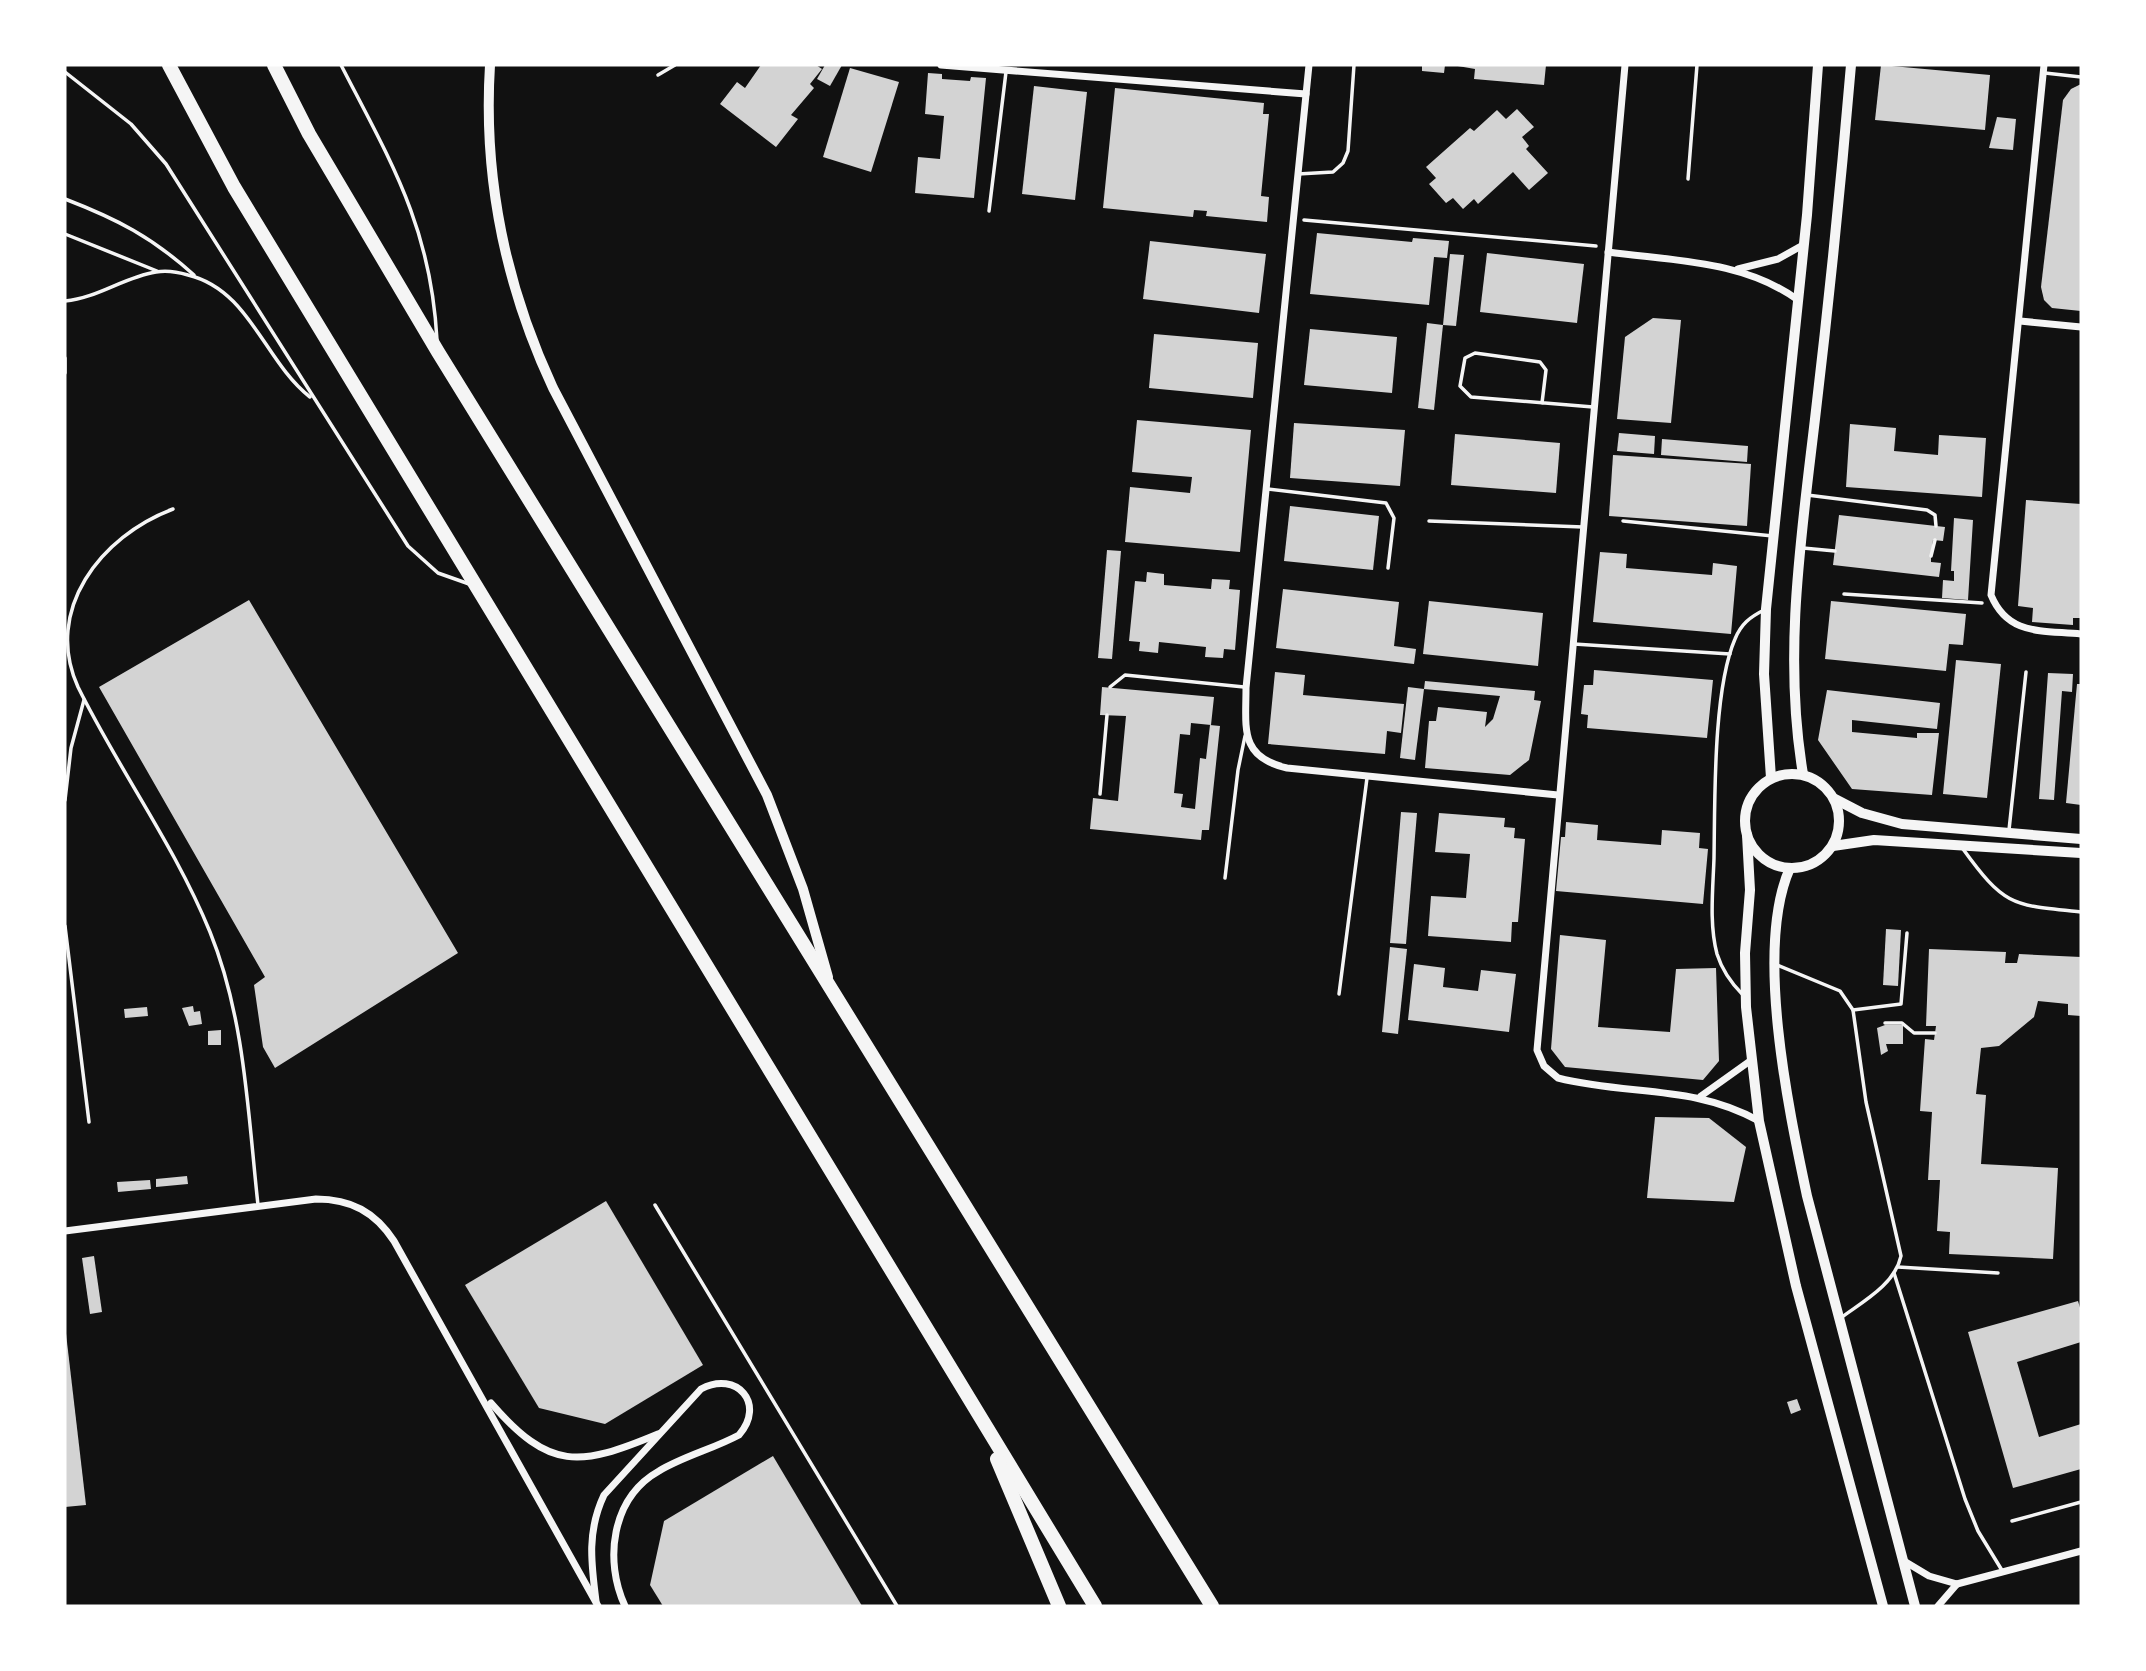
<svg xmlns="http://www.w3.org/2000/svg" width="2146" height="1671" viewBox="0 0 2146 1671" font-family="Inter,sans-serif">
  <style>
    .building { fill: #d3d3d3 }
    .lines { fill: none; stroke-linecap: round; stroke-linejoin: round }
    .path { stroke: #f5f5f5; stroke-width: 3.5 }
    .service { stroke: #f5f5f5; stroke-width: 3.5 }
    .minor { stroke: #f5f5f5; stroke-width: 7 }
    .tertiary { stroke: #f5f5f5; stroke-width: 10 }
    .motorway { stroke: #f5f5f5; stroke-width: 14 }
  </style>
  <rect width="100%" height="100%" fill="#111"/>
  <g class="building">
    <polygon points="761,65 816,65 822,69 810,84 814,88 791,115 798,119 776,147 720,104 737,82 745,88"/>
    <polygon points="825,65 842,65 830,86 817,79"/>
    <polygon points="1422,65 1445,65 1444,73 1422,71"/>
    <polygon points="1452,65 1546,65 1544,85 1474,79 1475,69"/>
    <polygon points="1881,65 1990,75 1985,130 1875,120"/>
    <polygon points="850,68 899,82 871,172 823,157"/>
    <polygon points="928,73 942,74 942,79 970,81 971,77 986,78 974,198 915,193 918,157 940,159 944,116 925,114"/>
    <polygon points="2081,84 2081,311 2052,308 2044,300 2041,287 2063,100 2071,89"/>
    <polygon points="1034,86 1087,92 1075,200 1022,194"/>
    <polygon points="1115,88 1264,103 1263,114 1269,114 1261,196 1269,197 1267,222 1206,216 1207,211 1194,210 1193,217 1103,208"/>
    <polygon points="1517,109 1534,127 1522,137 1529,146 1526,149 1548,173 1529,190 1513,172 1478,204 1474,199 1463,209 1453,198 1446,203 1429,184 1436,178 1426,167 1470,128 1474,131 1497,110 1506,119"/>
    <polygon points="1997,117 2016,119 2013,150 1989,148"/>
    <polygon points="1317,233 1412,242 1413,238 1449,241 1447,258 1434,257 1429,305 1310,294"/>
    <polygon points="1150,241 1266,254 1259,313 1143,299"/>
    <polygon points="1487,253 1584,264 1577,323 1480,312"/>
    <polygon points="1450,254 1464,255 1456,326 1443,325"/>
    <polygon points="1653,318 1681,320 1671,423 1617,419 1625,337"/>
    <polygon points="1427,323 1443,325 1434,410 1418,408"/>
    <polygon points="1310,329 1397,337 1392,393 1304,385"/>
    <polygon points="1154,334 1258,343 1253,398 1149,388"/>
    <polygon points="1137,420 1251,430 1240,552 1125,542 1130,487 1190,493 1192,477 1132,472"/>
    <polygon points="1294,423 1405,430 1400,486 1290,478"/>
    <polygon points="1850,424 1896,428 1894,451 1938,455 1939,435 1986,438 1982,497 1846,487"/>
    <polygon points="1619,433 1655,436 1654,454 1617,451"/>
    <polygon points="1455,434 1560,443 1556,493 1451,485"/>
    <polygon points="1662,439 1748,446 1747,462 1661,455"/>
    <polygon points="1613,455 1751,464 1747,526 1609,516"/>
    <polygon points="2026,500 2081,504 2081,618 2073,618 2073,625 2032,622 2033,608 2018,606"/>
    <polygon points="1290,506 1379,516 1373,570 1284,561"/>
    <polygon points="1839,515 1945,527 1943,541 1933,540 1931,556 1931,562 1941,563 1939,577 1833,565"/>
    <polygon points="1954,518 1973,520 1968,600 1942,598 1943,580 1954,581 1954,571 1951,571"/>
    <polygon points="1107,550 1121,551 1112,659 1098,658"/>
    <polygon points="1600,552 1627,554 1626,568 1712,575 1713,563 1737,566 1731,634 1593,622"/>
    <polygon points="1147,572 1164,574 1164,585 1211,589 1212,579 1230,580 1229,589 1240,590 1235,650 1224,649 1223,658 1205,657 1206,647 1159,642 1158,653 1139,651 1140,642 1129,641 1135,581 1146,582"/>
    <polygon points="1283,589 1399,602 1394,646 1416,649 1414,664 1276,648"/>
    <polygon points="249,600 458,953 275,1068 263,1047 254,985 265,977 99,687"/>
    <polygon points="1429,601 1543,613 1538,666 1423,654"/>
    <polygon points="1831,601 1966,614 1963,645 1949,644 1946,671 1825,659"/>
    <polygon points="1956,660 2001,664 1987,798 1943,794"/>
    <polygon points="1594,670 1713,680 1707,738 1587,728 1588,715 1581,714 1584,685 1593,685"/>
    <polygon points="1275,672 1305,675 1303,695 1404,704 1401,733 1387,731 1385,754 1268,744"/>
    <polygon points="2048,673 2073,674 2072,692 2062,691 2054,800 2039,799"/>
    <polygon points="1425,681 1535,691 1534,700 1541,701 1529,760 1510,775 1425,768 1429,721 1436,721 1438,707 1487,712 1485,727 1493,719 1500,696 1424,689"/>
    <polygon points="2077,684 2081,684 2081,805 2066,803"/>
    <polygon points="1102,687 1214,697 1211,725 1191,723 1190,735 1180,734 1174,793 1183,794 1181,807 1195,809 1200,758 1206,759 1210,725 1220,726 1209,830 1202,830 1201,840 1090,829 1093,798 1118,801 1126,716 1100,715"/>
    <polygon points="1408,687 1424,689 1415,760 1400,758"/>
    <polygon points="1827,690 1940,703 1937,729 1852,720 1852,732 1917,738 1917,733 1939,733 1932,795 1852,789 1818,740"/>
    <polygon points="1401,812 1417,813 1406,944 1390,943"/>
    <polygon points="1439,813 1505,818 1504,827 1515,828 1514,838 1525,839 1518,922 1512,922 1511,942 1428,936 1431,896 1466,898 1470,854 1435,852"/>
    <polygon points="1566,822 1598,825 1597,840 1661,845 1662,830 1700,833 1699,848 1708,849 1703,904 1556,891 1561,837 1565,837"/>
    <polygon points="1886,929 1901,930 1898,986 1883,985"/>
    <polygon points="1560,935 1606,940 1598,1027 1670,1032 1676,969 1716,968 1719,1061 1703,1080 1565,1067 1551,1049"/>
    <polygon points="1390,947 1407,949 1398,1034 1382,1032"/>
    <polygon points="1929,949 2006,952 2005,963 2017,963 2019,954 2081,957 2081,1016 2068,1015 2068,1004 2038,1001 2034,1017 1999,1046 1981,1048 1976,1094 1986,1095 1981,1164 2058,1168 2053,1259 1949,1254 1950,1232 1937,1231 1940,1180 1928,1180 1932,1112 1920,1111 1925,1039 1934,1040 1936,1026 1926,1026"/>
    <polygon points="1414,964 1445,968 1443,987 1478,991 1481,970 1516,974 1509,1032 1408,1020"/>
    <polygon points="193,1006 194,1012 200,1011 202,1024 189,1026 182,1008"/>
    <polygon points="147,1007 148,1016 125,1018 124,1009"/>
    <polygon points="1885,1025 1903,1025 1903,1044 1886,1044 1888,1051 1881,1055 1877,1028"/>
    <polygon points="221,1030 221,1045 208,1045 208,1031"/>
    <polygon points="1655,1117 1709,1118 1746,1147 1734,1202 1647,1198"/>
    <polygon points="187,1176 188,1184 156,1187 156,1179"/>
    <polygon points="150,1180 151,1189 118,1192 117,1182"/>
    <polygon points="606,1201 703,1365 605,1424 539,1408 465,1285"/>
    <polygon points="94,1256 102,1312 90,1314 82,1258"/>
    <polygon points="2078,1301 2081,1311 2081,1342 2017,1362 2039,1437 2081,1424 2081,1469 2013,1488 1968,1332"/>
    <polygon points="65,1325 86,1505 65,1507"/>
    <polygon points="1797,1399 1801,1410 1791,1414 1787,1402"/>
    <polygon points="773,1456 862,1606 663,1606 650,1585 664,1521"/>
  </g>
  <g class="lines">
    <g class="path">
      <polyline points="1304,220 1596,246"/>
      <polyline points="1844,594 1982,603"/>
      <polyline points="1885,1023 1902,1023 1914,1033 1935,1033"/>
    </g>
    <g class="service">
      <path d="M341,65C391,162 431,227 437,340"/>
      <polyline points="65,72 131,124 166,164 408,546 438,573 472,585"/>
      <polyline points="2045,73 2081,77"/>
      <polyline points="658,75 675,65"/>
      <polyline points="1298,174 1333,172 1343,163 1348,151 1354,65"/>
      <polyline points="1688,179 1697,65"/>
      <path d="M65,199C117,219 152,237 194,275"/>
      <polyline points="989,211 1006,72"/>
      <polyline points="65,234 157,271"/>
      <path d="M65,301C98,298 124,277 156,272C167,270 178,272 188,275C250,290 264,361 310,397"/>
      <polyline points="65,358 65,373"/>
      <polyline points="1542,403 1546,370 1540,362 1475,353 1465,358 1460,386 1471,397 1593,407"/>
      <polyline points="1268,489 1386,503 1394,518 1388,568"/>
      <polyline points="1807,495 1927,510 1935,515 1936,526"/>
      <path d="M173,509C101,536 43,610 78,687C119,770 175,846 210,932C245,1018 248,1114 258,1205"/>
      <polyline points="1429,521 1583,527"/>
      <polyline points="1623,521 1773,536"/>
      <polyline points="1803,548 1835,551"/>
      <polyline points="1931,556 1935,540"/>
      <polyline points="1574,644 1730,654"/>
      <polyline points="1110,687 1125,675 1244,687"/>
      <polyline points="1100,794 1107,715"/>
      <polyline points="65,800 71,748 84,700"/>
      <polyline points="2009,830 2026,672"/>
      <path d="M1963,849C2005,907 2012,905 2081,912"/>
      <polyline points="1225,878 1238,770 1245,736"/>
      <polyline points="65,926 89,1122"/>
      <path d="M1777,965L1840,991L1853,1010L1866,1102L1901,1256C1895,1284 1864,1301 1842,1317"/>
      <polyline points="1339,994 1367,778"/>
      <path d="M1743,995C1731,983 1722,970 1717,954C1709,924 1713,889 1714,858C1715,800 1713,690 1735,639C1741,624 1750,617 1764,610"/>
      <polyline points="1853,1010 1901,1004 1907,933"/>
      <polyline points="655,1205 897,1606"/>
      <polyline points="1898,1267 1998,1273"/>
      <polyline points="1894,1273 1965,1499 1978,1531 2003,1572"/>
      <polyline points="2012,1521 2081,1502"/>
    </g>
    <g class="minor">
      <polyline points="941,65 1306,94"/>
      <path d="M1309,65L1246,688C1246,728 1239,757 1287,768L1558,795"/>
      <path d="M1625,65L1537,1050L1544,1066L1558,1078C1629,1096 1692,1084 1759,1121"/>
      <path d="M2044,65L1991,595C2008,636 2042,630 2081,634"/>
      <path d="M1608,252C1673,261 1743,260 1798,300"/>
      <polyline points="1738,269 1778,259 1803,245"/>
      <polyline points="2020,321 2081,327"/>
      <polyline points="1701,1096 1750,1061"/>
      <path d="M65,1231L316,1199C351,1199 375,1212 394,1241L598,1606"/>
      <path d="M491,1403C550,1471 579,1467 658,1434"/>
      <polyline points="1904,1561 1929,1576 1957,1584 2081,1551"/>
      <path d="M596,1601C591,1562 587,1531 604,1495L701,1389C737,1370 766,1404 739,1435C713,1449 684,1456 659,1471C611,1498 604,1561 625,1606"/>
      <polyline points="1938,1606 1957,1584"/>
    </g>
    <g class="tertiary">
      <path d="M490,65C483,178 505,285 553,388L767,795L803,889L828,977"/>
      <circle cx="1792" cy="821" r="47"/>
      <path d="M1803,774C1783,656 1801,538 1815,419C1829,301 1841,183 1851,65"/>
      <polyline points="1771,778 1764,674 1766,609 1807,215 1818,65"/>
      <polyline points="1835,799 1862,813 1902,824 2081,839"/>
      <polyline points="1747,835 1750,890 1745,953 1746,1007 1759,1121 1796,1286 1883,1606"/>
      <polyline points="1833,846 1874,840 2081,853"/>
      <path d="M1790,868C1754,948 1789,1111 1807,1196L1915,1606"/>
    </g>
    <g class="motorway">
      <polyline points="169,65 234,187 1095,1606"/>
      <polyline points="274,65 309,134 438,352 1212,1606"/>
      <polyline points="997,1459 1059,1606"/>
    </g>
  </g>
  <rect width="2146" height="1671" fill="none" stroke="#ffffff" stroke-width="133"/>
</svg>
